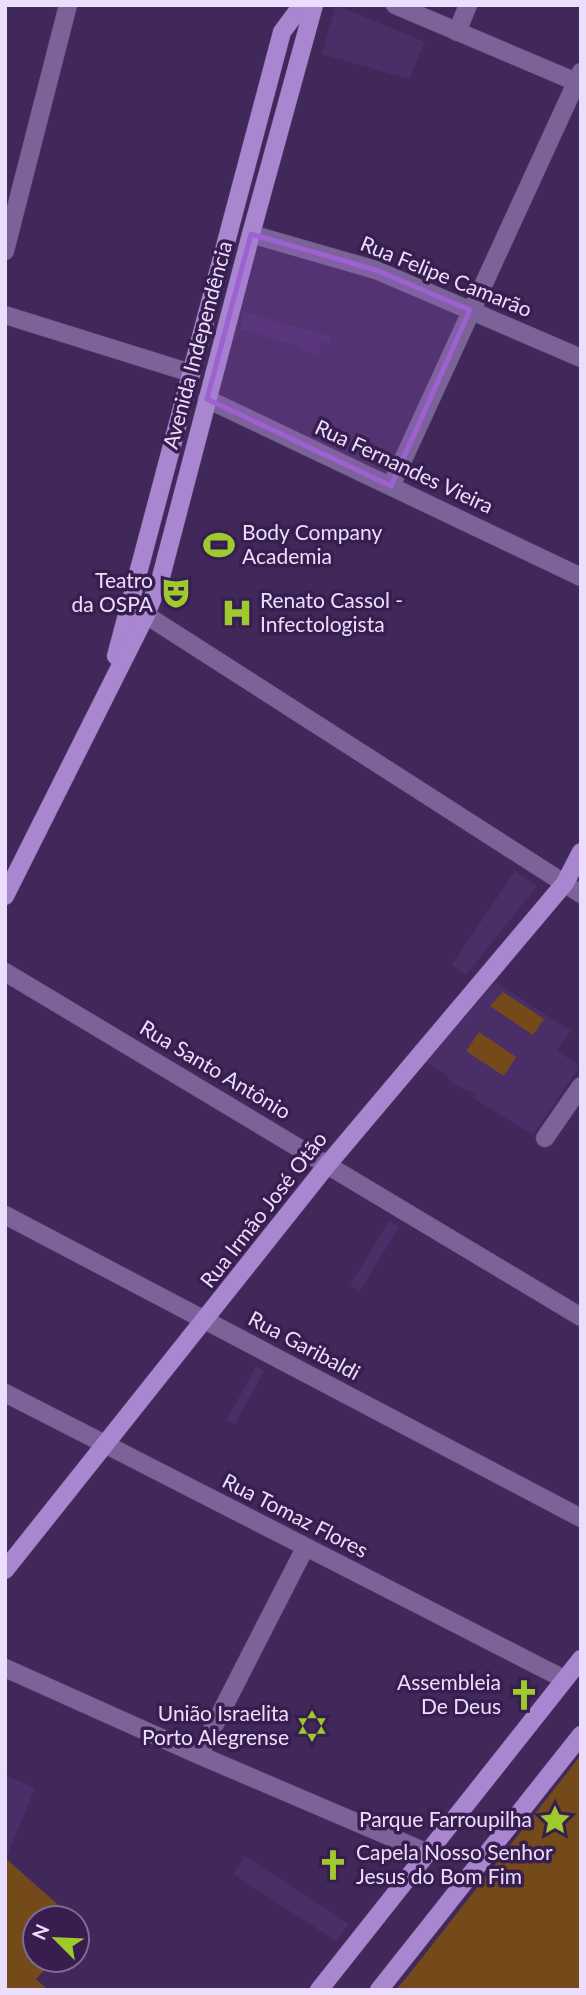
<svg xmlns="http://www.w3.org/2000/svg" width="586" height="1995" viewBox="0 0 586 1995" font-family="Lato,sans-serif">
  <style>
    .built { fill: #4a2e68 }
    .green { fill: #754a1a }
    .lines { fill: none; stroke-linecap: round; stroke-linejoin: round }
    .minor-casing { stroke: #5b4470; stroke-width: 19 }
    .major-casing { stroke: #5b4470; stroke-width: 19 }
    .minor { stroke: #7b6299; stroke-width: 18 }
    .major { stroke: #a887d0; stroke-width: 18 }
    .marked { fill: #9d61d2; fill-opacity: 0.2; stroke: #9d61d2; stroke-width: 5; stroke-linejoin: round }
    .labels { text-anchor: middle; stroke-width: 7; stroke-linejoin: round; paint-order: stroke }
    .street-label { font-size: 21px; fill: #ebdefd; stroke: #371e4f }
    .poi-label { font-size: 21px; fill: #ebdefd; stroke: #371e4f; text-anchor: end }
  </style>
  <rect width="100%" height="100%" fill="#41285b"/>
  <g class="built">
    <polygon points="336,5 425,42 409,79 322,54"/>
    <polygon points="244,312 332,337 330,344 323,341 316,356 296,346 240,329"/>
    <polygon points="515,871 537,886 466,975 452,965"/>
    <polygon points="495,982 571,1031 557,1051 580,1066 533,1135 473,1098 475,1094 457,1086 448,1079 449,1077 426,1062"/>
    <polygon points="389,1221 399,1227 360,1291 350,1285"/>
    <polygon points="256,1366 264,1371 235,1424 227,1420"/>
    <polygon points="5,1775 35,1788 6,1858 73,1918 35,1918 35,1960 54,1960 36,1979 5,1951"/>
    <polygon points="245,1856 349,1924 336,1941 233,1874"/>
  </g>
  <g class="green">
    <polygon points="503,992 544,1019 533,1035 490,1006"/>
    <polygon points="479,1032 516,1057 504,1076 466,1051"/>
    <polygon points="581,1755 581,1990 396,1990 414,1968"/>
    <polygon points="5,1858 73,1918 35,1918 35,1960 54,1960 36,1979 48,1990 5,1990"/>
  </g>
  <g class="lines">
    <defs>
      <g id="minor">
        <polyline points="395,5 581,84"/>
        <polyline points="457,32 468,5"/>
        <polyline points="251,234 376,270 581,358"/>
        <polyline points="5,251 68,5"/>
        <polyline points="5,315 191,373"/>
        <polyline points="207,399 581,577"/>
        <polyline points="391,486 581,72"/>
        <polyline points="146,615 581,894"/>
        <polyline points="5,972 581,1317"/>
        <polyline points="545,1138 581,1086"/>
        <polyline points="5,1215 581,1518"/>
        <polyline points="5,1393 564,1679"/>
        <polyline points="5,1668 199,1755 428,1853"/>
        <polyline points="199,1755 305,1548"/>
      </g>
      <g id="major">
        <polyline points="116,656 282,32 302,5"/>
        <polyline points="5,896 146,615 161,577 251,234 314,5"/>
        <polyline points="5,1570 328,1164 565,883 581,852"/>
        <polyline points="319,1990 581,1659"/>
        <polyline points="379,1990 581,1735"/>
      </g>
    </defs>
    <use href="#minor" class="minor-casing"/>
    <use href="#major" class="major-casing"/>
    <use href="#minor" class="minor"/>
    <use href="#major" class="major"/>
  </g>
  <path class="marked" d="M251,234L376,270L470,310L391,486L207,399Z"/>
  <defs>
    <symbol id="stadium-bare" viewBox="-9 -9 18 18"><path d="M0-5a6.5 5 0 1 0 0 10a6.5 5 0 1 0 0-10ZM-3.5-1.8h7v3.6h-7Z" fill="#9eca2e" stroke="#371e4f" stroke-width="2.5" paint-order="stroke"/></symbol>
    <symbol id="theatre-bare" viewBox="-9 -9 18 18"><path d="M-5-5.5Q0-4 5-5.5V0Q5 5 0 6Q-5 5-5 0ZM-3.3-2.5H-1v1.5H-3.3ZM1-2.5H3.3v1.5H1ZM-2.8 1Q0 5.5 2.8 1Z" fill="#9eca2e" stroke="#371e4f" stroke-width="2.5" paint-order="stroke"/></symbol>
    <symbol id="hospital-bare" viewBox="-9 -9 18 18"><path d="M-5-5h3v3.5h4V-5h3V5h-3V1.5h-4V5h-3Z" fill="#9eca2e" stroke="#371e4f" stroke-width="2.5" paint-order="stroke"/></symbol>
    <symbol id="church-bare" viewBox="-9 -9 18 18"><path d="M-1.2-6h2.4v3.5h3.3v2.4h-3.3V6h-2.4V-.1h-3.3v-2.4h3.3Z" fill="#9eca2e" stroke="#371e4f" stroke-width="2.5" paint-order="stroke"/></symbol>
    <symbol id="synagogue-bare" viewBox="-9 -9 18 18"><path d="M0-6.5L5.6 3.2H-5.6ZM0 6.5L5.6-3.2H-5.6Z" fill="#9eca2e" stroke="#371e4f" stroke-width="2.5" paint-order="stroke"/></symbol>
    <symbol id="sight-bare" viewBox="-9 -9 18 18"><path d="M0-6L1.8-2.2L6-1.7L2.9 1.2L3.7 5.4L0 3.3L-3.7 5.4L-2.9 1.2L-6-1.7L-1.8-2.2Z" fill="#9eca2e" stroke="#371e4f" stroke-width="2.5" paint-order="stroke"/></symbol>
  </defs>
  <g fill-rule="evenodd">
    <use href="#stadium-bare" x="197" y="523" width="44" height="44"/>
    <use href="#theatre-bare" x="154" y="571" width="44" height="44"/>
    <use href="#hospital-bare" x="215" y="591" width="44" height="44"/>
    <use href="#church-bare" x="502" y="1673" width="44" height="44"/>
    <use href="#synagogue-bare" x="290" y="1704" width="44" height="44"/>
    <use href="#sight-bare" x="533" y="1798" width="44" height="44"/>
    <use href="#church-bare" x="311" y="1843" width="44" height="44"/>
  </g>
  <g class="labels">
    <g class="street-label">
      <text transform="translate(446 277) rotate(22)" y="7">Rua Felipe Camarão</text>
      <text transform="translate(198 345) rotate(-75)" y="7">Avenida Independência</text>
      <text transform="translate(404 467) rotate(25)" y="7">Rua Fernandes Vieira</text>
      <text transform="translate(215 1070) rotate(31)" y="7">Rua Santo Antônio</text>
      <text transform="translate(264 1210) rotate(-52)" y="7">Rua Irmão José Otão</text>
      <text transform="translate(304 1346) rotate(28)" y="7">Rua Garibaldi</text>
      <text transform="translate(295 1516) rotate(27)" y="7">Rua Tomaz Flores</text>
    </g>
    <g class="poi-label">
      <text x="242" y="540" text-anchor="start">Body Company<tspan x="242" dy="24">Academia</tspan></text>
      <text x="153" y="588">Teatro<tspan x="153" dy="24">da OSPA</tspan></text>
      <text x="260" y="608" text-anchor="start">Renato Cassol -<tspan x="260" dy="24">Infectologista</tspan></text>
      <text x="501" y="1690">Assembleia<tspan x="501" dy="24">De Deus</tspan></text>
      <text x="289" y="1721">União Israelita<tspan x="289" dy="24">Porto Alegrense</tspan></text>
      <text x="532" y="1827">Parque Farroupilha</text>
      <text x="356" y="1860" text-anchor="start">Capela Nosso Senhor<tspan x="356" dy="24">Jesus do Bom Fim</tspan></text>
    </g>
  </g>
  <rect width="586" height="1995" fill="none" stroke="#ebdefd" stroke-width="14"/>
  <g transform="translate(56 1939) rotate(294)"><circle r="33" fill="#371e4f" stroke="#7f6b95" stroke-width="2"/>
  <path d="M0-5L12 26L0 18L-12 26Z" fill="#9eca2e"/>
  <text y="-10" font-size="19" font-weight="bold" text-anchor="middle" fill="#ebdefd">N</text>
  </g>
</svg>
